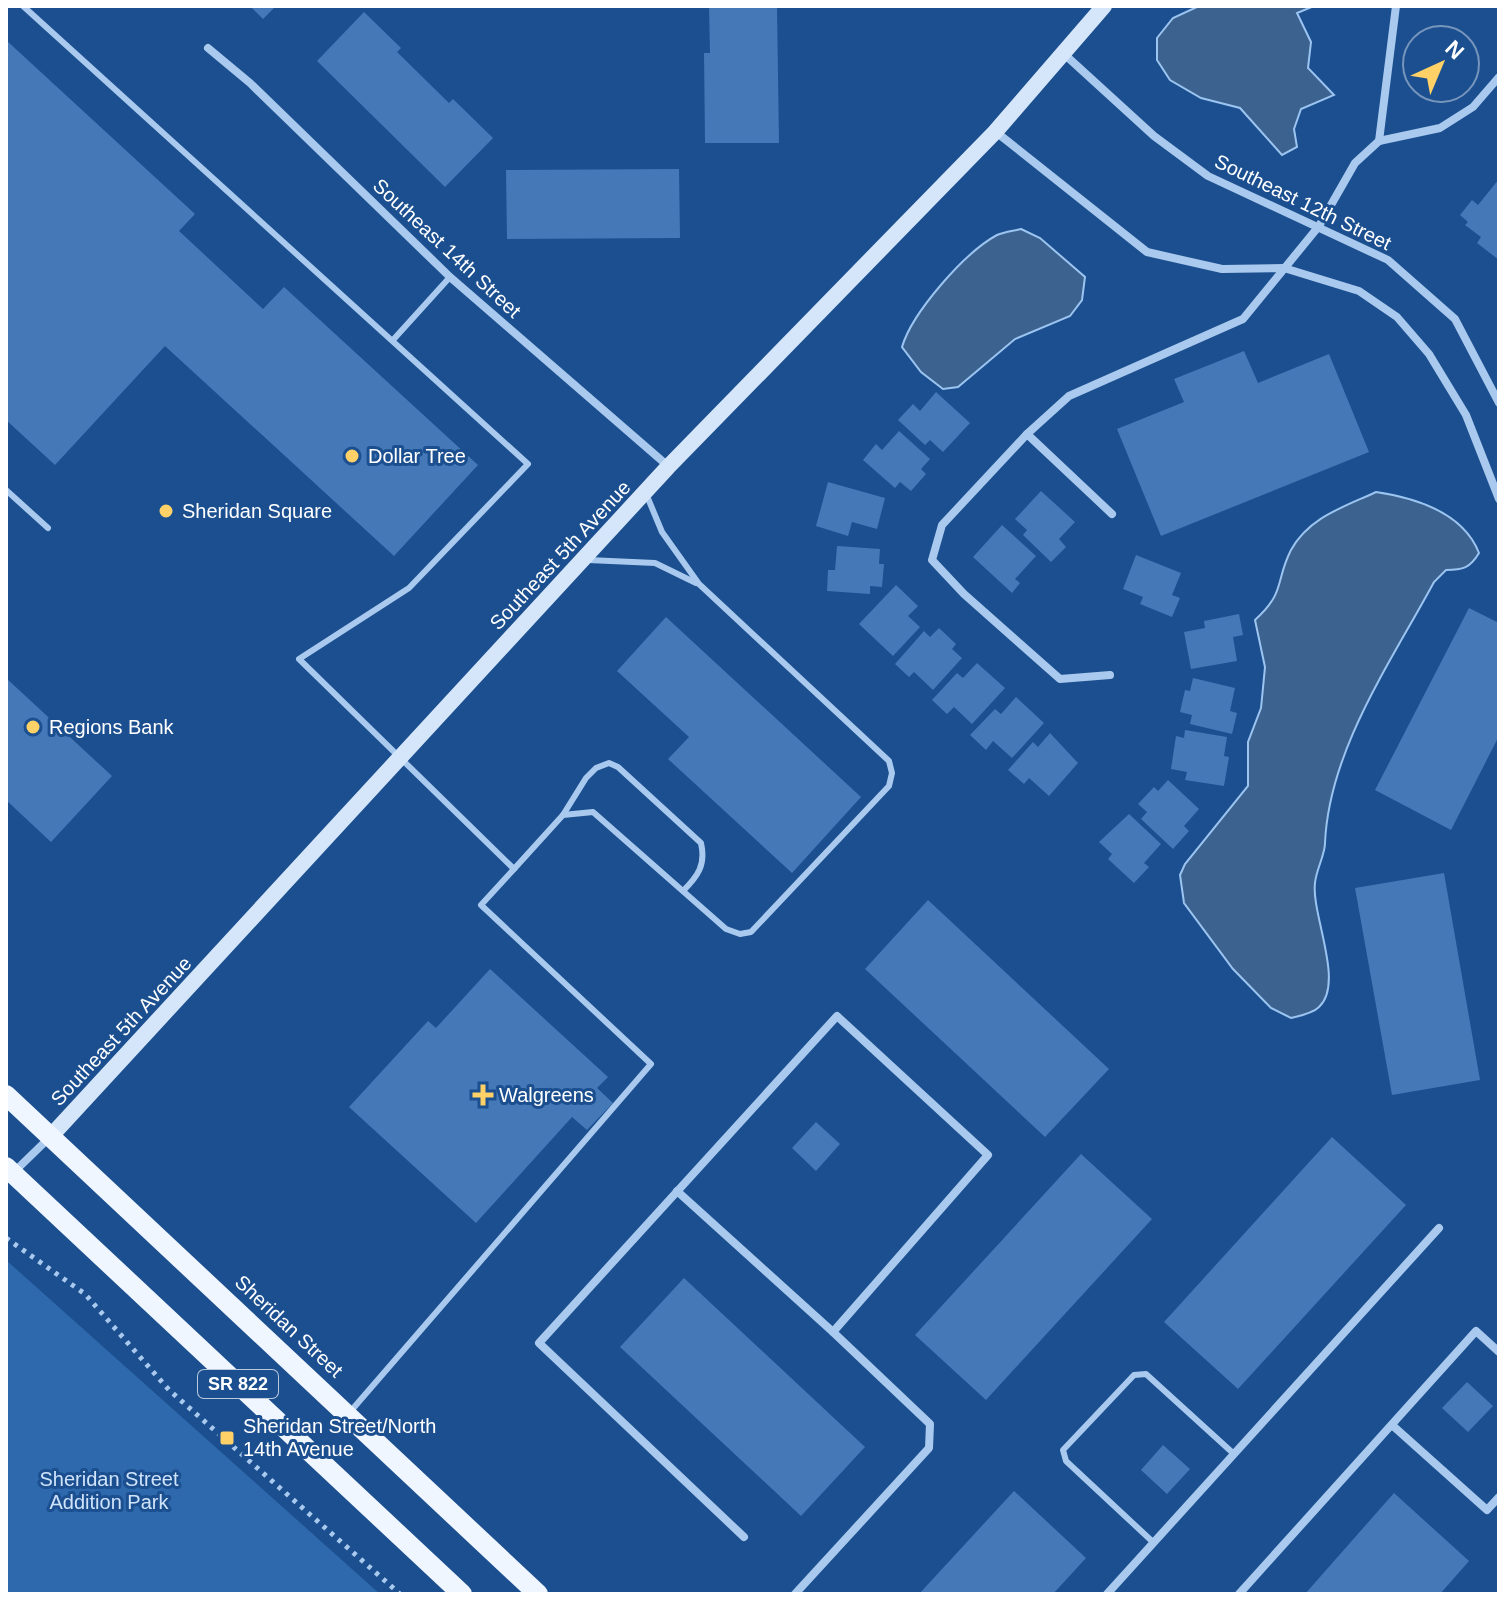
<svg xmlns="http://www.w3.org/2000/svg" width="1505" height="1600" viewBox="0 0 1505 1600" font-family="Arial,sans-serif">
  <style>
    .green { fill: #2e69ad }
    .water { fill: #3c6290; stroke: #9cc4f0; stroke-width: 2 }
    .building { fill: #4478b7 }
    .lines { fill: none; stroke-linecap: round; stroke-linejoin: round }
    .path { stroke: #a9c9ee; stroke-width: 5; stroke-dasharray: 4 6; stroke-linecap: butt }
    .lane { stroke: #a9c9ee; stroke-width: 6 }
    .street { stroke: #a9c9ee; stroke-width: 8 }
    .secondary { stroke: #d6e6fa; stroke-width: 16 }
    .primary { stroke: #f0f6ff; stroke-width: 20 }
    .poi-dot { fill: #ffd166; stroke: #1b4f8f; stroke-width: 3 }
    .labels { text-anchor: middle; stroke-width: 6; stroke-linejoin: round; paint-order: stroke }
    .shield { fill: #1b4f8f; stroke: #bbcadd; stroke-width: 2 }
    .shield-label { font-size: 18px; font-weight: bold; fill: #fff }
    .street-label { font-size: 20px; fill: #fff; stroke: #1b4f8f }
    .poi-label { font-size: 20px; fill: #fff; stroke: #1b4f8f; text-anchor: start }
    .park-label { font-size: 20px; fill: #cfe3fa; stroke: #1b4f8f }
  </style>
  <rect width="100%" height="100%" fill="#1b4f8f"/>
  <polygon class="green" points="6,1260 380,1594 6,1594"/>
  <g class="water">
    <polygon points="1199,6 1314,6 1297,13 1311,42 1308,68 1334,95 1301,109 1294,129 1297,147 1282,155 1240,108 1201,98 1170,80 1157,60 1157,38 1173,18"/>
    <path d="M1021,229L1040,238L1085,277L1082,300L1070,316L1015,339L958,387L943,389L921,372L902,347C912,313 964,253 997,235C1004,232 1013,231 1021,229Z"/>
    <path d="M1376,492C1416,498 1463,512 1479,553C1470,568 1463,570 1446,570L1434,582C1391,662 1329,750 1325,843C1325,855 1316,870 1315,883C1311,914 1345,983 1319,1007C1313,1013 1300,1016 1291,1018L1271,1008L1233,969L1184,903L1180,875L1185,864L1248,786V742L1261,708L1265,667L1255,620C1286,592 1275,581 1291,550C1309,517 1344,507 1376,492Z"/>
  </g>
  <g class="building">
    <polygon points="250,6 276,6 263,19"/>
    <polygon points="709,6 777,6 779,143 705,143 704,53 710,53"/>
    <polygon points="364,12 401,48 397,52 449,103 453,99 493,138 445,187 317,61"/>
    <polygon points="6,40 195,214 179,231 263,309 284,287 478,465 394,556 165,346 55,465 6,420"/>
    <polygon points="679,169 680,238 507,239 506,170"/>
    <polygon points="1499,179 1499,260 1477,243 1481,237 1465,225 1468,222 1460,215 1472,200 1478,205"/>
    <polygon points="1244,351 1258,383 1329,354 1369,452 1161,536 1117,429 1184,402 1174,379"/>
    <polygon points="936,392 970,423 943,452 930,440 925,445 898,420 913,404 920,411"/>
    <polygon points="899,431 930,459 921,469 926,474 911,491 900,482 895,488 863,460 876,444 882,450"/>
    <polygon points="828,482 885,498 877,529 852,522 848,536 816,526"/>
    <polygon points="1041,491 1075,522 1059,539 1066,547 1051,562 1023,535 1027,530 1015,519"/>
    <polygon points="1002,525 1036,556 1015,579 1020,583 1012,593 973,557"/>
    <polygon points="837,546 880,549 879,564 884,564 882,587 870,586 870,594 827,591 828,570 835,570"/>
    <polygon points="1136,555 1181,573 1172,595 1180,598 1172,617 1140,604 1143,597 1123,589"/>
    <polygon points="896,585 918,606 908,616 920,627 893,656 859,624"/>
    <polygon points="1469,608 1499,623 1499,736 1451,830 1375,790"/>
    <polygon points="1239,614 1243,635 1233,637 1237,661 1191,669 1184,632 1205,628 1204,621"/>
    <polygon points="666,617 861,797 792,873 668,759 689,737 617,671"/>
    <polygon points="939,628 956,644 952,649 962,658 933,690 914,672 909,677 895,664 924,631 930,637"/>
    <polygon points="977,663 1005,688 972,724 954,707 947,714 932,700 957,673 963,678"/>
    <polygon points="6,678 112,776 51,842 6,800"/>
    <polygon points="1193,678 1235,688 1230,711 1237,713 1232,734 1190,724 1192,715 1180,712 1185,690 1190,691"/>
    <polygon points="1016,697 1044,723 1012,758 993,741 986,750 970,735 995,709 1001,714"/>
    <polygon points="1185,730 1227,737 1224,756 1229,757 1224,786 1185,780 1187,772 1171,769 1176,736 1184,738"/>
    <polygon points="1050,733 1078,763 1049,796 1029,778 1024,784 1008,770 1033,742 1038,747"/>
    <polygon points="1168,780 1199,809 1184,826 1189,831 1173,849 1141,819 1147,812 1138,804 1154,787 1158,791"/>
    <polygon points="1129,814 1161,844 1144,863 1149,867 1134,883 1108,859 1112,854 1099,842"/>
    <polygon points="1444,873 1480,1080 1392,1095 1355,888"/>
    <polygon points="928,900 1109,1069 1045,1137 865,969"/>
    <polygon points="490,969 608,1077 597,1088 613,1103 587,1130 572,1117 476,1223 349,1107 428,1021 436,1028"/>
    <polygon points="816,1122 840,1144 816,1171 792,1148"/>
    <polygon points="1332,1137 1406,1205 1238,1389 1164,1322"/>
    <polygon points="1081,1154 1152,1219 986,1400 915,1335"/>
    <polygon points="684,1278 865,1447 801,1516 620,1347"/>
    <polygon points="1467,1382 1493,1406 1468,1432 1442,1408"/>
    <polygon points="1163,1445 1190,1469 1167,1494 1141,1470"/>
    <polygon points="1014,1491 1086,1558 1053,1594 919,1594"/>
    <polygon points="1394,1493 1469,1561 1440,1594 1305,1594"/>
  </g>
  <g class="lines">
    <polyline class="path" points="6,1238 85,1294 169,1390 400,1594"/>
    <g class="lane">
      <polyline points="23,6 528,464 409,588 299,659 514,869 481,905 651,1064 350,1412"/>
      <polyline points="393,340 450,277"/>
      <polyline points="6,490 48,528"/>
      <polyline points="588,560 655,563 696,583"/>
      <path d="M563,815L586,778L596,768L609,763L618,767L701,843C706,865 698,876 683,891"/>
      <polyline points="514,869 563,815 593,812 726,929 740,934 751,932 889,786 892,773 889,761 699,584 662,532 647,496"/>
      <polyline points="1154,1543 1066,1461 1063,1450 1134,1375 1146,1374 1234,1454"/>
    </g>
    <g class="street">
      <polyline points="208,48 250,83 450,277 668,466"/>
      <polyline points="1063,53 1154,136 1208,176 1388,260 1455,319 1499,403"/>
      <polyline points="996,132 1147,252 1222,269 1284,268 1359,291 1397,317 1429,354 1466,415 1499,499"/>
      <polyline points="1379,141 1396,6"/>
      <polyline points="1027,434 1112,514"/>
      <polyline points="1110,675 1060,679 964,594 932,560 942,525 1027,434 1069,396 1243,319 1319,226 1355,163 1379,141 1440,128 1473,107 1499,77"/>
      <polyline points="12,1174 51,1136"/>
      <polyline points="677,1191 833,1332"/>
      <polyline points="1392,1425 1487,1510 1499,1497"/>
      <polyline points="744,1537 539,1343 837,1016 988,1155 833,1332 930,1424 929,1448 795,1594"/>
      <polyline points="1107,1594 1439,1228"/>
      <polyline points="1239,1594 1476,1331 1499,1352"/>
    </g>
    <polyline class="secondary" points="51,1136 668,467 995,132 1104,6"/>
    <g class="primary">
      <polyline points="6,1095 538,1594"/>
      <polyline points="6,1167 462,1594"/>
    </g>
  </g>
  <g class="poi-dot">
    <circle cx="352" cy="456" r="8"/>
    <circle cx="166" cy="511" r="8"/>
    <circle cx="33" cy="727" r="8"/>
    <path d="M479 1083h8v8h8v8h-8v8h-8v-8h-8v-8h8z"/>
    <rect x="219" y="1430" width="16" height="16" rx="4"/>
  </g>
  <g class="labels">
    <rect class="shield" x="198" y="1370" width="80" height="28" rx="6"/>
    <g class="shield-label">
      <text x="238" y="1390">SR 822</text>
    </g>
    <g class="street-label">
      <text transform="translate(1303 202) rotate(26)" y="7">Southeast 12th Street</text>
      <text transform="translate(447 248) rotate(43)" y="7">Southeast 14th Street</text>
      <text transform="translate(560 555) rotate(-47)" y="7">Southeast 5th Avenue</text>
      <text transform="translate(121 1031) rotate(-47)" y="7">Southeast 5th Avenue</text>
      <text transform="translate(289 1326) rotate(43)" y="7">Sheridan Street</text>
    </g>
    <g class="poi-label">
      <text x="368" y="463">Dollar Tree</text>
      <text x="182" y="518">Sheridan Square</text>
      <text x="49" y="734">Regions Bank</text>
      <text x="499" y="1102">Walgreens</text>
      <text x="243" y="1433">Sheridan Street/North<tspan x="243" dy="23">14th Avenue</tspan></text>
    </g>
    <g class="park-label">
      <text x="109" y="1486">Sheridan Street<tspan x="109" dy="23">Addition Park</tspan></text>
    </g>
  </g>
  <rect width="1505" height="1600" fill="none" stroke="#ffffff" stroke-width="16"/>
  <g transform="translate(1441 64) rotate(44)"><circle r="38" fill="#1b4f8f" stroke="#7695bc" stroke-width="2"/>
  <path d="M0-6L14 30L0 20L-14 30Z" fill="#ffd166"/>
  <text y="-12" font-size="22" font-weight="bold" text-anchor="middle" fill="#ffffff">N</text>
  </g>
</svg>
